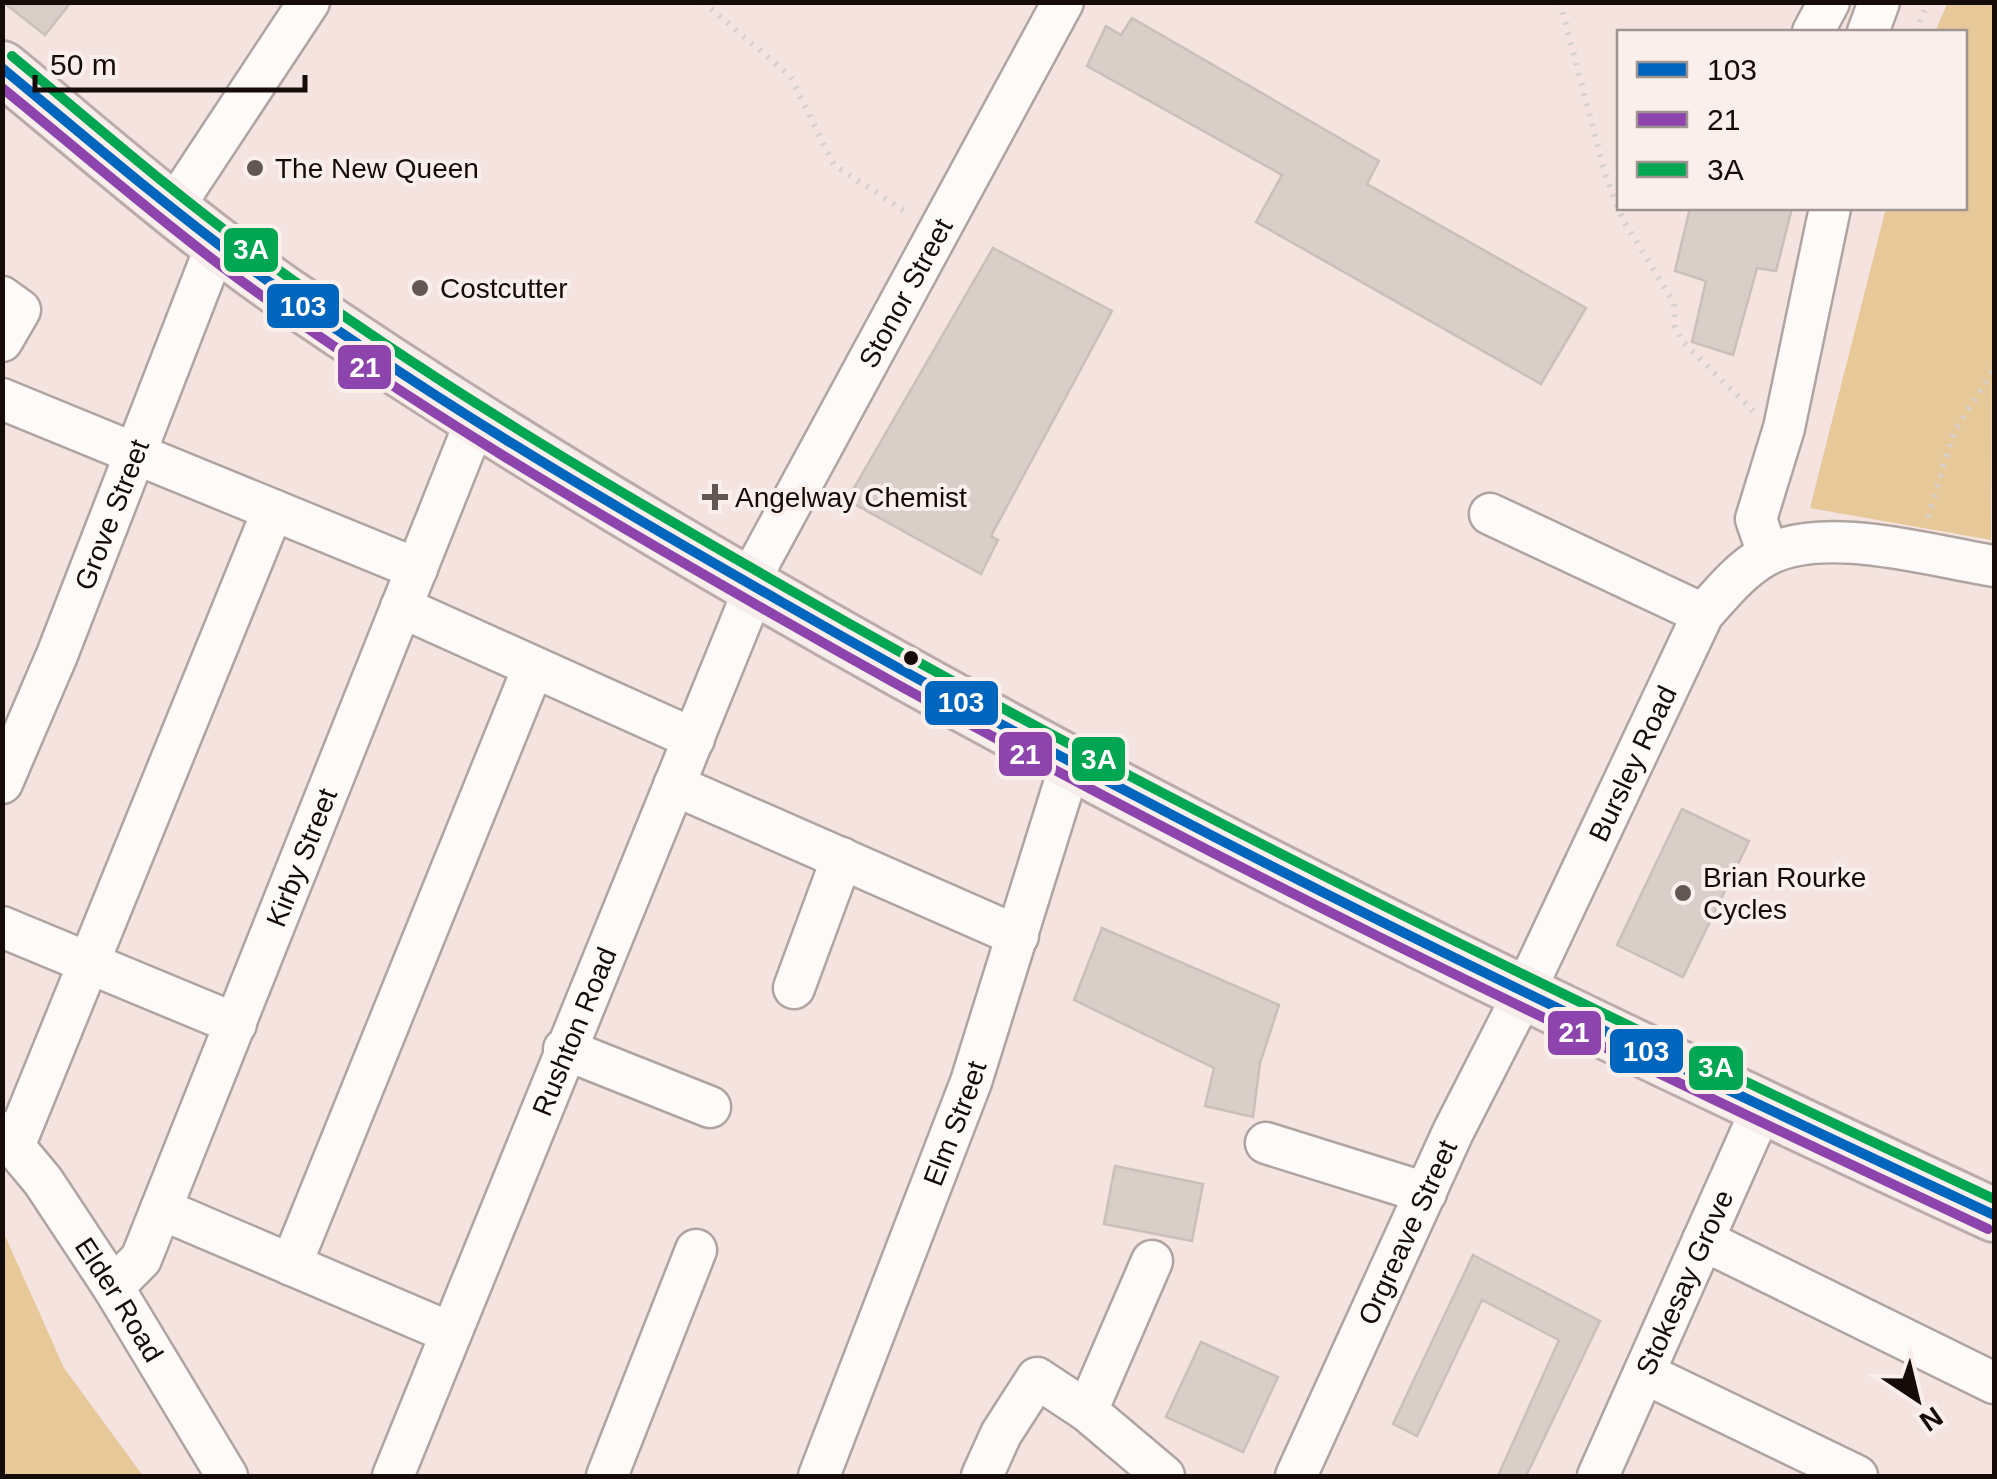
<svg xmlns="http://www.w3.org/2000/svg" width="1997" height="1479" viewBox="0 0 1997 1479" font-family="Helvetica,sans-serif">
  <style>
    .green { fill: #e6c899 }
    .building { fill: #dacec8; stroke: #cbbfba; stroke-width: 2.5 }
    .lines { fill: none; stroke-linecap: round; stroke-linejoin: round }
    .minor-casing { stroke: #b0a4a0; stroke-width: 45 }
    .major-casing { stroke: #bdabaa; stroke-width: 58 }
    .path { stroke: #d6d1d0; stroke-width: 6; stroke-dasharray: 2.5 8; stroke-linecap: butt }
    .minor { stroke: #fdfbfa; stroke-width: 40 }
    .major { stroke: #f5ecec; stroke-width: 52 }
    .bus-1-casing { stroke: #fbefec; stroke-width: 18 }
    .bus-2-casing { stroke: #fbefec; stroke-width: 18 }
    .bus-3-casing { stroke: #fbefec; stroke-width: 18 }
    .bus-1 { stroke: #0065bd; stroke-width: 10 }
    .bus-2 { stroke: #8e44ad; stroke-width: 10 }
    .bus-3 { stroke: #00a651; stroke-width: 10 }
    .poi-dot { fill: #635754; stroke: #fbefec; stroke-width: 4 }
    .bus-dot { fill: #150b09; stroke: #fbefec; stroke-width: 4 }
    .labels { text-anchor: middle; stroke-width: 8; stroke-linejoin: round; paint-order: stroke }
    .poi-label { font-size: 28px; fill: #150b09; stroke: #fbefec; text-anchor: start }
    .street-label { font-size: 28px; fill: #150b09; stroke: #fbefec }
    .line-badge { stroke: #fbefec; stroke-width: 4 }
    .badge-label { font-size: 28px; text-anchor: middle; font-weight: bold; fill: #fff }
  </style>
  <rect width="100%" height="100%" fill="#f4e3de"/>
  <g class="green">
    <polygon points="1948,2 1994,3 1991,540 1810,508 1886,208 1964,208 1964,32 1935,32"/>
    <polygon points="2,1229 64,1368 143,1476 3,1476"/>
  </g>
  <g class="building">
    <polygon points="3,2 71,2 45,35"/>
    <polygon points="1132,18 1379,161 1367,184 1586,308 1541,384 1256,222 1282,175 1087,66 1106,26 1121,35"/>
    <polygon points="1690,208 1792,208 1776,271 1757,268 1733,355 1692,342 1706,281 1675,271"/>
    <polygon points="993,248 1112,311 991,536 998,540 981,574 847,500"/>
    <polygon points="1682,809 1749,841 1683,977 1617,945"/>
    <polygon points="1102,928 1279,1005 1260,1063 1253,1117 1205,1106 1214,1068 1074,1000"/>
    <polygon points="1115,1166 1203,1184 1192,1241 1104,1224"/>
    <polygon points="1473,1255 1600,1321 1526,1476 1498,1476 1559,1340 1482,1300 1417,1436 1393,1424"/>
    <polygon points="1201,1342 1278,1377 1243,1452 1166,1417"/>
  </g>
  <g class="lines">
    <defs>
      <g id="minor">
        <polyline points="1813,32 1829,2"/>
        <polyline points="1868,32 1879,2"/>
        <polyline points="173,208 309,2"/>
        <polyline points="2,297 20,310 2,341"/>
        <polyline points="2,399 417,569"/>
        <polyline points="1490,514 1703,614"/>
        <polyline points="1768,554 1756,519 1784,428 1830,208"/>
        <path id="s1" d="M748,583L1063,2"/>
        <polyline points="401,607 694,739"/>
        <path id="s2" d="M2,783L57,655L217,243"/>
        <polyline points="674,785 1018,936"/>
        <polyline points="2,927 236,1024"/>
        <polyline points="794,988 842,858"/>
        <polyline points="564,1049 710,1107"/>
        <path id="s3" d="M2,1132L43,1181L113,1287L227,1476"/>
        <polyline points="1266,1143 1426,1193"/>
        <polyline points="15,1144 273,510"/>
        <polyline points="161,1209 451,1333"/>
        <polyline points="1703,1240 1994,1383"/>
        <polyline points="291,1265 533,668"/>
        <path id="s4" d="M113,1287L141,1259L476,420"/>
        <polyline points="1644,1373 1857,1476"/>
        <polyline points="1087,1411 1152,1261"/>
        <path id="s5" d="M393,1476L755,587"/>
        <polyline points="607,1476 696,1250"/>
        <path id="s6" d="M819,1476L971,1082L1071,762"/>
        <polyline points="982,1476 1001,1434 1037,1378 1087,1411 1164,1476"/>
        <path id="s7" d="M1296,1476L1453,1132L1524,993L1703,614C1722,593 1740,570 1765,556C1824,524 1931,556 1994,566"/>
        <path id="s8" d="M1598,1476L1762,1108"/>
      </g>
      <path id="major" d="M2,68C95,144 185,224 283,292C819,658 1407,943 1994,1215"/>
    </defs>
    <use href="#minor" class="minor-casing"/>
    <use href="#major" class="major-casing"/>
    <g class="path">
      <polyline points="703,2 790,76 834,165 909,214"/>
      <polyline points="1560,2 1606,177 1623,220 1674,303 1675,327 1682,341 1753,411"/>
      <polyline points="1916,32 1928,2"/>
      <polyline points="1928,517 1954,432 1994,369"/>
      <polyline points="2,1388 2,1416"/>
    </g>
    <use href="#minor" class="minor"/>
    <use href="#major" class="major"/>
    <defs>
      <path id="bus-1" d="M2,68C83,135 162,203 246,265C416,391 601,499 785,604C1177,829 1584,1024 1994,1215"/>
      <path id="bus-2" d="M2,88C80,151 155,217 236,277C408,404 597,514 783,620C1174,844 1580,1038 1988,1229"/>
      <path id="bus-3" d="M12,56C92,122 170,191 254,252C423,377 608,486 790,590C1181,814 1587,1008 1994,1199"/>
    </defs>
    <use href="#bus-1" class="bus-1-casing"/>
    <use href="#bus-2" class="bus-2-casing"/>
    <use href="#bus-3" class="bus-3-casing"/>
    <use href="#bus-1" class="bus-1"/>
    <use href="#bus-2" class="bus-2"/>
    <use href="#bus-3" class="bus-3"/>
  </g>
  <g class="poi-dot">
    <circle cx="255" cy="168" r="10"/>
    <circle cx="420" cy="288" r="10"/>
    <path d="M710 482h10v10h10v10h-10v10h-10v-10h-10v-10h10z"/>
    <circle cx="1683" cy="893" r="10"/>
  </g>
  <circle class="bus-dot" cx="911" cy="658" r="9"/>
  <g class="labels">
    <g class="poi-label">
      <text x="275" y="178">The New Queen</text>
      <text x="440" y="298">Costcutter</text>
      <text x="735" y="507">Angelway Chemist</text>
      <text x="1703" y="887">Brian Rourke<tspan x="1703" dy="32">Cycles</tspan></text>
    </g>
    <g class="street-label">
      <text dy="10" stroke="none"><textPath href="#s1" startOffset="330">Stonor Street</textPath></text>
      <text dy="10" stroke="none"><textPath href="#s2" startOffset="290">Grove Street</textPath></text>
      <text dy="10" stroke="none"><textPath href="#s7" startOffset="788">Bursley Road</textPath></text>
      <text dy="10" stroke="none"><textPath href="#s4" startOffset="472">Kirby Street</textPath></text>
      <text dy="10" stroke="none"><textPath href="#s5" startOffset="480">Rushton Road</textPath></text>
      <text dy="10" stroke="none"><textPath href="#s6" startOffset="378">Elm Street</textPath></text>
      <text dy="10" stroke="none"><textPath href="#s7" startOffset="268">Orgreave Street</textPath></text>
      <text dy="10" stroke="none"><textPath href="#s8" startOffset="212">Stokesay Grove</textPath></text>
      <text dy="10" stroke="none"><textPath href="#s3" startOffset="205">Elder Road</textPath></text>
    </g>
  </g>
  <g class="line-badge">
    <rect x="222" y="226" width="58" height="48" rx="10" fill="#00a651"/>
    <rect x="265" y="282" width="76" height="48" rx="10" fill="#0065bd"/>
    <rect x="336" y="343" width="57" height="48" rx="10" fill="#8e44ad"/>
    <rect x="923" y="679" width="77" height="48" rx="10" fill="#0065bd"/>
    <rect x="997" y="730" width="57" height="48" rx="10" fill="#8e44ad"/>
    <rect x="1070" y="735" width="57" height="48" rx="10" fill="#00a651"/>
    <rect x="1546" y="1009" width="57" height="48" rx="10" fill="#8e44ad"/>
    <rect x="1608" y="1027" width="77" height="48" rx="10" fill="#0065bd"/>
    <rect x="1687" y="1044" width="58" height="48" rx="10" fill="#00a651"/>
  </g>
  <g class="badge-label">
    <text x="251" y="259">3A</text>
    <text x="303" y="316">103</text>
    <text x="365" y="377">21</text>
    <text x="961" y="712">103</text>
    <text x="1025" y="764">21</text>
    <text x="1099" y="769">3A</text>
    <text x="1574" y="1042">21</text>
    <text x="1646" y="1061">103</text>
    <text x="1716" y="1077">3A</text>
  </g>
  <rect width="1997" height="1479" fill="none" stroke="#150b09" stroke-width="10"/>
  <rect x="1617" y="30" width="350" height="180" fill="#fbefec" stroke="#9f9491" stroke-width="2.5"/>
  <rect x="1637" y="62" width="50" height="15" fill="#0065bd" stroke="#9f9491" stroke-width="2.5"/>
  <text x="1707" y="80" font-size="30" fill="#150b09">103</text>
  <rect x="1637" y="112" width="50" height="15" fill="#8e44ad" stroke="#9f9491" stroke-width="2.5"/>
  <text x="1707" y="130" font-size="30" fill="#150b09">21</text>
  <rect x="1637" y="162" width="50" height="15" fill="#00a651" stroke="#9f9491" stroke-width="2.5"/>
  <text x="1707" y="180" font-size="30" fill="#150b09">3A</text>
  <g transform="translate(1917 1399) rotate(145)" stroke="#fbefec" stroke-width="8" paint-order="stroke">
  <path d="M0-8L18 38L0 25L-18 38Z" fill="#150b09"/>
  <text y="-15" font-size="28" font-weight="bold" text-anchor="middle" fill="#150b09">N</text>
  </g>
  <path d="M35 75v15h270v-15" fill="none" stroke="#150b09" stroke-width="5"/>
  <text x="50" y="75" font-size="30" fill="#150b09" stroke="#fbefec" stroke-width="8" paint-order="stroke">50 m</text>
</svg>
